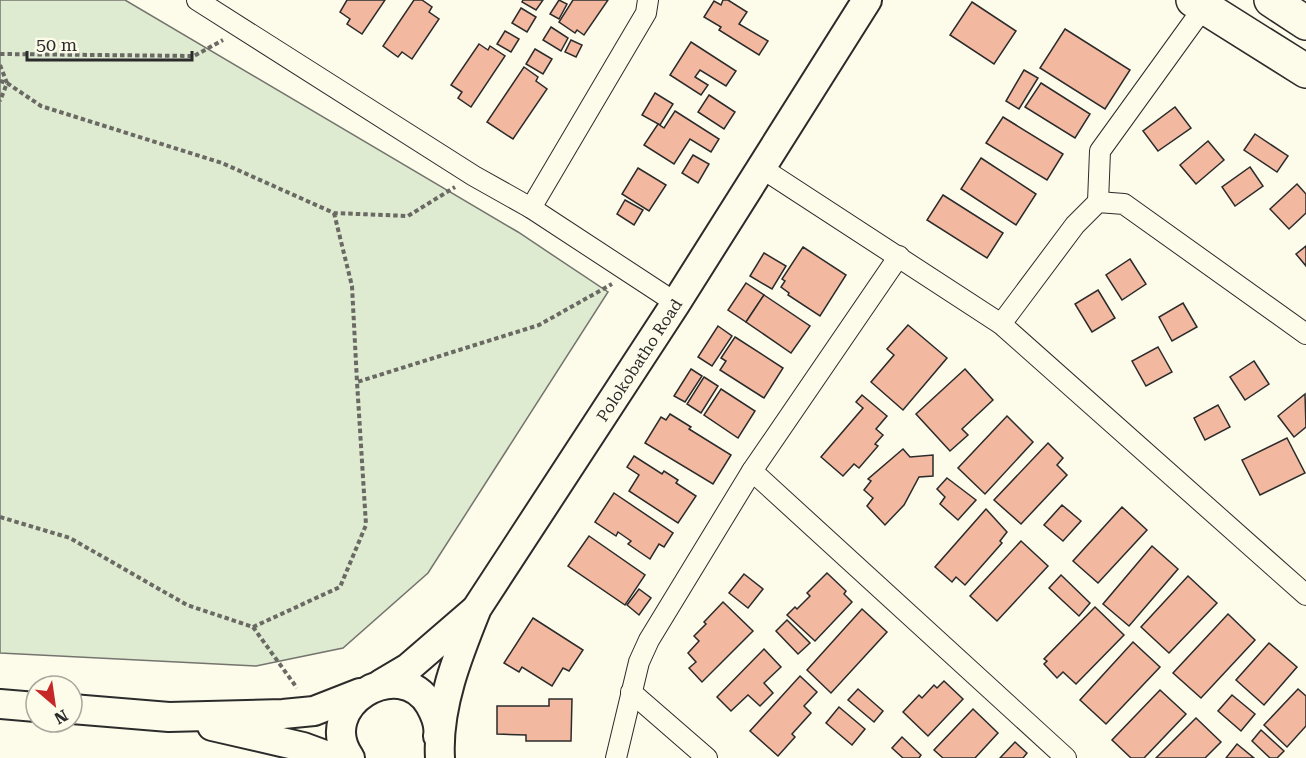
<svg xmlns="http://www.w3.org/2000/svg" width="1306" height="758" viewBox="0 0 1306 758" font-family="'Roboto Serif',serif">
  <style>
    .green { fill: #deebd1; stroke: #74746e; stroke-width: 1.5 }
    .building { fill: #f2b8a0; stroke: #2b2b2b; stroke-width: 1.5 }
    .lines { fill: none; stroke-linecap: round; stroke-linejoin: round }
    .street-casing { stroke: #2b2b2b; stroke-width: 22 }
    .secondary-casing { stroke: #2b2b2b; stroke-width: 32 }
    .highway-casing { stroke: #2b2b2b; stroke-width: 36 }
    .path { stroke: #6a6964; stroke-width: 4; stroke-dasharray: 4.5 3; stroke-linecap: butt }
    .street { stroke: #fdfbea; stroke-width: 20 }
    .secondary { stroke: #fdfbea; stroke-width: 28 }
    .highway { stroke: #fdfbea; stroke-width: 33 }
    .labels { text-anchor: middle; stroke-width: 4.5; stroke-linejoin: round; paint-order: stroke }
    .street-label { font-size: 16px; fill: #2b2b2b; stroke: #fdfbea }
  </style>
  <rect width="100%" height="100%" fill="#fdfbea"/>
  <polygon class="green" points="0,0 125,0 518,232 608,292 428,573 343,648 256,666 0,653"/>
  <g class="building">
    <polygon points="347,0 385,0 362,34 347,24 350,19 340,12"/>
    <polygon points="414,0 422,0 432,7 429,12 439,19 412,59 402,52 398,57 383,46"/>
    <polygon points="523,0 543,0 536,10 522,2"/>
    <polygon points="559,0 567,4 559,19 550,14"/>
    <polygon points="573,0 608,0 584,35 577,30 575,33 559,22"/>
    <polygon points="723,0 728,0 747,12 739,24 768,41 759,55 719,30 721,27 704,17 714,1 721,5"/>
    <polygon points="972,2 1016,31 994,64 950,35"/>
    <polygon points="521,8 536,17 527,32 512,23"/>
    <polygon points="551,27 568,38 561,51 543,40"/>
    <polygon points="1065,29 1130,70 1105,109 1040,68"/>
    <polygon points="505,31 519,39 511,52 497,44"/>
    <polygon points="571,40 582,45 576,57 565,52"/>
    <polygon points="691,42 736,71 726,86 700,70 695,77 708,85 701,95 670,75"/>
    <polygon points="479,44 488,50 490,46 505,56 471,107 458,98 462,92 451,85"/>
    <polygon points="535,49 552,59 543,74 526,64"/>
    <polygon points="524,67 538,77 536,81 547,89 513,139 487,122"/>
    <polygon points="1024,70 1038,78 1019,109 1006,101"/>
    <polygon points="1041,83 1090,114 1075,138 1025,107"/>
    <polygon points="655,93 673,104 660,125 642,115"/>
    <polygon points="709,95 735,112 724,129 698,112"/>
    <polygon points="1175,107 1191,128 1158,151 1143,131"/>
    <polygon points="675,111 719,139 711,152 690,139 674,164 644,145 658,124 664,128"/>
    <polygon points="1003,117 1063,154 1047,180 986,143"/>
    <polygon points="1255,134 1288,156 1277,172 1244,150"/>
    <polygon points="1208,141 1224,160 1196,184 1180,165"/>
    <polygon points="693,155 709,164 698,183 682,173"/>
    <polygon points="981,158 1036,194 1016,225 961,189"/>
    <polygon points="1250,167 1263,186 1235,206 1222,187"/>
    <polygon points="638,168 666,185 649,211 622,194"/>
    <polygon points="1297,184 1306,194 1306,213 1289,229 1270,209"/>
    <polygon points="943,195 1003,233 987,258 927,220"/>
    <polygon points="625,200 643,210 634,225 617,214"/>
    <polygon points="1306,246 1306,266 1296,254"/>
    <polygon points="803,247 846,275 820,316 788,295 789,293 781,287 785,281 782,279"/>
    <polygon points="764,253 786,266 772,289 750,276"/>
    <polygon points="1130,259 1146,284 1122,300 1106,275"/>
    <polygon points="746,283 764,295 746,322 728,310"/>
    <polygon points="1098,290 1115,318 1092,332 1075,304"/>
    <polygon points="764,295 810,326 791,353 746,322"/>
    <polygon points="1183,303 1197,327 1172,341 1159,317"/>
    <polygon points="908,325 947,358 903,410 871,382 894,355 887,349"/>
    <polygon points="718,326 732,336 712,366 698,357"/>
    <polygon points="735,337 783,368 764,398 720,370 726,361 721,358"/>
    <polygon points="1158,347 1172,372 1146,386 1132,361"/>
    <polygon points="1254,361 1269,384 1245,400 1230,377"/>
    <polygon points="691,369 702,376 685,402 674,396"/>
    <polygon points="965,369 993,400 962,429 968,435 950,451 916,414"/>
    <polygon points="704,377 718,386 701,413 687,404"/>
    <polygon points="721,389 755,411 738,438 704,415"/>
    <polygon points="1305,394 1306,427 1294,437 1278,416"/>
    <polygon points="862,395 887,416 876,429 883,435 875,444 878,446 859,468 854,464 843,476 821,457 863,408 856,402"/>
    <polygon points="1218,405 1230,427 1205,440 1194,418"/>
    <polygon points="670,414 691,427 689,429 731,455 713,484 645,443 661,417 666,420"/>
    <polygon points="1007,416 1033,442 985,494 958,468"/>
    <polygon points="1287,438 1305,473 1260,495 1242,460"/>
    <polygon points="1048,443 1063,458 1057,465 1067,475 1021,524 994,500"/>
    <polygon points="903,449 910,457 933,455 933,476 919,477 904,505 885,525 867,506 873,498 864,490 871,481 868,479"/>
    <polygon points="634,456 662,474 664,471 678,480 676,483 696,496 678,523 629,491 639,475 627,467"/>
    <polygon points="947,478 976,500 958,520 940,504 945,497 937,489"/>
    <polygon points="614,493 673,533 664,547 659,544 650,559 628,544 631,541 618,532 616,536 595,522"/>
    <polygon points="1062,505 1081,521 1063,541 1044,525"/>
    <polygon points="1122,507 1147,530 1098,583 1073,561"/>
    <polygon points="986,509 1007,532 1000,541 1002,543 965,585 956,577 952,582 935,567"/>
    <polygon points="589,536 645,575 625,605 568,566"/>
    <polygon points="1021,541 1048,566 997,621 970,596"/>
    <polygon points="1152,546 1178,569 1129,626 1103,604"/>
    <polygon points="827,573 846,591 844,594 852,602 815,641 787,615 795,607 797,609 810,596 807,593"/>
    <polygon points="744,574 763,589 748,608 729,593"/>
    <polygon points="1061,575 1090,603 1079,616 1049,588"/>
    <polygon points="1188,576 1217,603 1169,653 1141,627"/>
    <polygon points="639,589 651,598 639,615 627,605"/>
    <polygon points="723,602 753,631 702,682 689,668 696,662 688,653 699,641 694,636 706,624 704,622"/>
    <polygon points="1095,607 1124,635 1076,684 1063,672 1057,678 1044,664 1047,661 1044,659"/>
    <polygon points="862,609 887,632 831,693 807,670"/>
    <polygon points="1228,614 1255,640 1201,698 1173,673"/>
    <polygon points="533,618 583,650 569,671 563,668 552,686 522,667 519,672 504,663"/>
    <polygon points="787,620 810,643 798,654 776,631"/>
    <polygon points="1133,642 1160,667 1106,724 1080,700"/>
    <polygon points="1269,643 1297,667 1264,705 1236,680"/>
    <polygon points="764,649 781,667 764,683 773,693 760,706 748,695 731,711 717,697"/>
    <polygon points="800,676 817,692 804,706 811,713 792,734 795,737 778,756 750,731"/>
    <polygon points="944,681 963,699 928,736 903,712 919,695 922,698 934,685 937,688"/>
    <polygon points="858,689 883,711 874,722 848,700"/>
    <polygon points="1298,689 1306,696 1306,726 1287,747 1264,725"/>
    <polygon points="1160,690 1186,714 1144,758 1131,758 1112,740"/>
    <polygon points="1232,695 1255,714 1241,731 1218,711"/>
    <polygon points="549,699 572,699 571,741 526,741 526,735 497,734 497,706 549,706"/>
    <polygon points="839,707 865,729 852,745 826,723"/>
    <polygon points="973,709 998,733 975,758 943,758 934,750"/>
    <polygon points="1196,718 1221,742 1205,758 1156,758"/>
    <polygon points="1261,730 1284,751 1277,758 1270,758 1252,741"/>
    <polygon points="902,737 921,755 919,758 903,758 892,748"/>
    <polygon points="1015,742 1027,753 1023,758 1000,758"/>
    <polygon points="1237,744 1254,758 1226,758"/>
  </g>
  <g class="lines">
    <defs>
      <g id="street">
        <polyline points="197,0 474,176 531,208 676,303"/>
        <polyline points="760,167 1001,324 1306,595"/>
        <polyline points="1098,202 1100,151 1204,7"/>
        <polyline points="531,208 646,13 648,0"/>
        <polyline points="1001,324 1075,225 1098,202 1124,204 1306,334"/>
        <polyline points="752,471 1066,758"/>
        <polyline points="631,692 707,758"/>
        <polyline points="616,758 639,662 649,640 752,471 899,256"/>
      </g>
      <g id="secondary">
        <polyline points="381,684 408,668 474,611"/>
        <polyline points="0,704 36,707"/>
        <polyline points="72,709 169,717 283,714 314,711 360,693"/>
        <polyline points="212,726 303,747 333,758"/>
        <path d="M350,758C313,706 400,653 430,705C435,714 440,725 438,736"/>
        <path d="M440,758C437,707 458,655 477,608L676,303L867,0"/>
      </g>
      <g id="highway">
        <polyline points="1193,0 1306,71"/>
        <polyline points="1271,0 1306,23"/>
      </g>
    </defs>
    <use href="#street" class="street-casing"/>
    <use href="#secondary" class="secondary-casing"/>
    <use href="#highway" class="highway-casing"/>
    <g class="path">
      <polyline points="0,54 194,56 223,40"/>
      <polyline points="0,65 7,83 0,101"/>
      <polyline points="0,81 7,83 41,106 222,163 334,213 408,216 455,187"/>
      <polyline points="334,213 352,286 357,382"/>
      <polyline points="0,517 70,538 187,605 253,627 297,688"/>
      <polyline points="253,627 340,587 366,525 357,382 539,325 612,284"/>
    </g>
    <use href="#street" class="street"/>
    <use href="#secondary" class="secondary"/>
    <use href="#highway" class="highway"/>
  </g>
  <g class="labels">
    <g class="street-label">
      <text transform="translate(639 360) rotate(-57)" y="6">Polokobatho Road</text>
    </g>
  </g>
  <g transform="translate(54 704) rotate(151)"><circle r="28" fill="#fdfbea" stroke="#a9a89e" stroke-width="1.5"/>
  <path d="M0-4.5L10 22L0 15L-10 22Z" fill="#c62828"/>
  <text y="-9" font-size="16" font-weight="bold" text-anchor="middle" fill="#2b2b2b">N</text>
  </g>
  <path d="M27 51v9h165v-9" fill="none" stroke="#2b2b2b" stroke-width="3"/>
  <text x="36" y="51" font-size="18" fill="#2b2b2b" stroke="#fdfbea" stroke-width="4.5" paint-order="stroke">50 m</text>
</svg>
